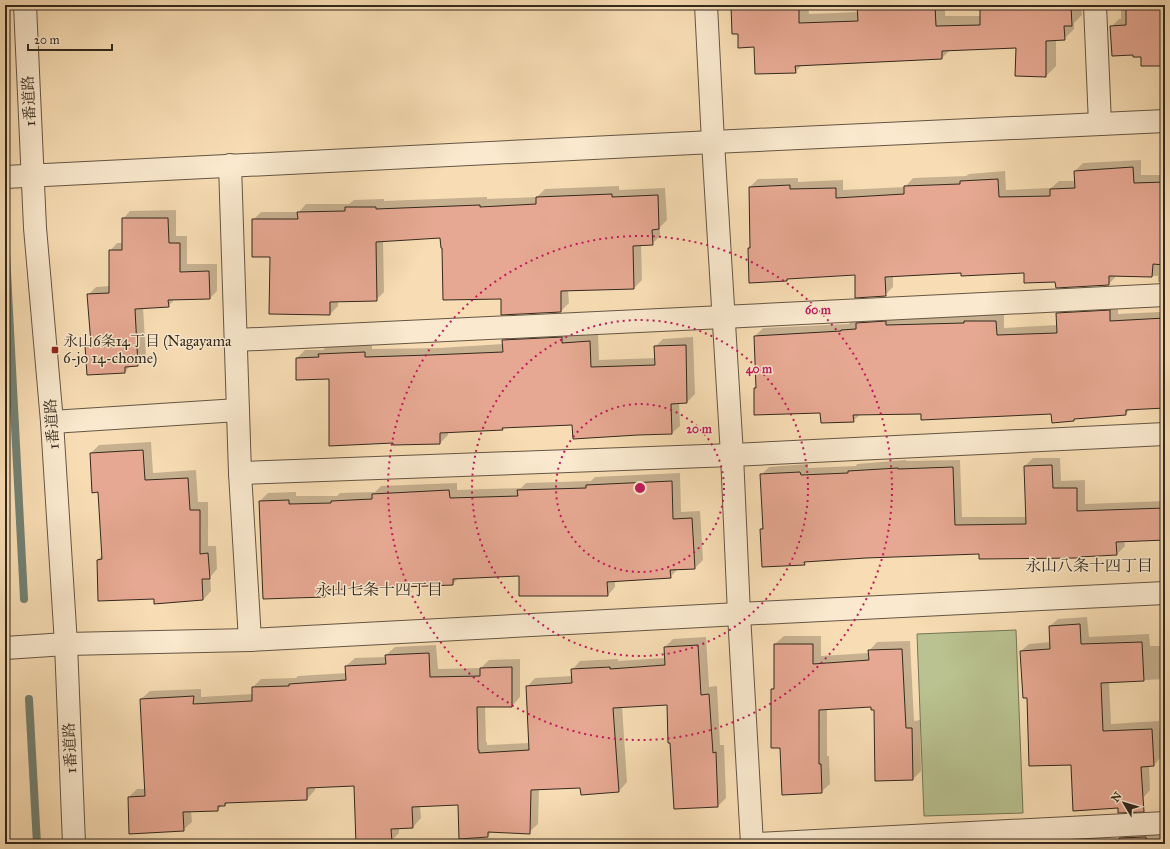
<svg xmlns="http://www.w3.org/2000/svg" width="1170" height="849" viewBox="0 0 1170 849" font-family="'IM FELL Great Primer','Noto Serif JP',serif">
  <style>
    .green { fill: #b9c290; stroke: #767656 }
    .shadow { fill: #0003 }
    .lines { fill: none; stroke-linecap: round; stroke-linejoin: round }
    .stream { stroke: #738172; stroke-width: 8 }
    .building { fill: #e6a892; stroke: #33291d }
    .minor-casing { stroke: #645643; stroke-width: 24 }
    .minor { stroke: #fae9ce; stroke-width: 22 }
    .ring { fill: none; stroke: #c2185b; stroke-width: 2; stroke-dasharray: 2 4 }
    .poi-dot { fill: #8f2418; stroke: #fae9ce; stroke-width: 1.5 }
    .labels { text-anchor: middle; stroke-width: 3; stroke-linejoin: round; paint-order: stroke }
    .street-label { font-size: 15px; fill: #33291d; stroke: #fae9ce }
    .poi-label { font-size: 15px; fill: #33291d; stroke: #fae9ce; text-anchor: start }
    .neighbourhood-label { font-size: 16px; fill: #33291d; stroke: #fae9ce }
    .centre { fill: #c2185b; stroke: #fae9ce; stroke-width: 2 }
    .ring-label { font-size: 12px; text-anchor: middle; font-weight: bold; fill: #c2185b; stroke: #fae9ce; stroke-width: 3; stroke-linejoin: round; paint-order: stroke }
  </style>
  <rect width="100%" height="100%" fill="#f8ddb4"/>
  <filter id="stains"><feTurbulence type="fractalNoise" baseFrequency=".005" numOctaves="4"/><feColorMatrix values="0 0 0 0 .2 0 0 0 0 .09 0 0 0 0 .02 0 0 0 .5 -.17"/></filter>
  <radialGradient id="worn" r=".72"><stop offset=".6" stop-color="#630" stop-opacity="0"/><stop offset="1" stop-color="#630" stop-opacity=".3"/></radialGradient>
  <polygon class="green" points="1016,630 1023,813 924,816 917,634"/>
  <g class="shadow">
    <polygon points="732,5 808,5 809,14 859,12 858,5 945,5 945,16 981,16 981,5 1081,5 1082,15 1074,23 1074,29 1064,39 1056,40 1056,66 1046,76 1017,47 950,50 942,58 802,65 795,72 755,46 739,33"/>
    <polygon points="1121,5 1165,5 1165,65 1134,54 1111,27 1119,19 1121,19"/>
    <polygon points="1141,160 1141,175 1165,175 1165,282 1158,282 1158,276 1117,275 1109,284 1056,281 1025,272 962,272 893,275 893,287 885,295 856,274 789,278 786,280 750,282 749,248 751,246 750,187 758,179 798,178 798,182 843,180 843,190 905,187 913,178 966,176 969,174 1005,171 1006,190 1051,188 1059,181 1075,181 1075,171 1083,163"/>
    <polygon points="619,186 619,190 665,188 667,220 660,227 660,236 652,244 641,244 642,280 634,288 568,290 569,303 561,311 502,298 443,247 441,237 383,240 384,292 376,300 338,301 338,306 330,314 270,313 271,256 253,220 261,212 299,212 306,204 349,204 354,200 384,199 384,201 487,197 487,199 537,197 545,189"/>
    <polygon points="176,210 176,236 187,236 187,264 217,264 217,291 210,298 175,299 168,306 143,307 146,357 138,365 131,365 125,372 86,345 92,340 88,295 96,287 110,286 110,251 117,243 123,243 123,219 130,211"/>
    <polygon points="1118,303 1118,314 1160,312 1160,308 1165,303 1165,407 1130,409 1126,414 1076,418 1073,420 1052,413 861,414 853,421 821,412 755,388 757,386 755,336 763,328 849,324 850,322 859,322 865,315 1004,313 1004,328 1058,325 1057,313 1065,305"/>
    <polygon points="511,332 598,334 599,360 656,358 655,347 663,339 693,337 695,394 687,402 679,403 680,426 672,433 638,434 573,424 505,427 502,429 448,431 448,435 440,443 394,444 394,441 330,378 297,379 297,358 305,350 323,350 327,346 372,345 372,349 439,348 503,344 503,340"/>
    <polygon points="151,442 153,473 196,470 198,502 208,502 208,546 216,546 217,569 210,577 211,591 203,600 155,598 98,560 102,555 99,491 91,453 99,445"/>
    <polygon points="1033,458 1060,458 1061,481 1085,480 1085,504 1165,501 1165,539 1124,540 1125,546 1117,554 980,553 866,557 807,561 804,564 761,529 764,526 761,475 769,467 808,464 808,468 856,466 857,464 906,460 906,461 960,460 962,517 1026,517 1025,466"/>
    <polygon points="680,473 681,512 700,511 703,560 695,568 678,569 670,577 615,581 615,587 608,595 520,575 459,577 453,584 331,589 324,596 260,501 268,493 296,492 296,496 337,496 340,493 375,492 381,486 457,483 457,490 521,488 526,483 591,481 595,477"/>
    <polygon points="1087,617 1089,637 1149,634 1150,646 1165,646 1165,693 1164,679 1109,682 1111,724 1159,721 1161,757 1154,765 1149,765 1150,790 1143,798 1072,764 1028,697 1021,651 1029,644 1051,642 1050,626 1058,619"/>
    <polygon points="784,636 821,636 821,656 869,653 869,651 877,642 910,641 914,721 920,720 921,771 913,779 875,709 872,706 827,709 827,756 829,756 830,784 821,792 781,747 772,690 775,686 775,644"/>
    <polygon points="706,637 709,687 717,686 720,745 724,745 726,798 718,806 668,704 622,706 627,782 619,791 581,787 539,789 538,824 529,832 492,831 487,836 459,804 420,806 421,818 413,827 399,827 399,833 391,841 355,785 315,786 315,790 307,799 228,802 225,805 223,805 217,810 191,811 192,822 183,830 129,797 137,789 146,789 141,699 150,691 201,689 201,697 253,694 253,687 261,679 296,678 298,676 347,673 346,666 355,658 386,657 386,655 395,647 436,645 438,669 481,668 489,660 520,659 520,697 512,706 485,706 486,742 487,742 487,745 530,743 527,687 535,678 573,676 572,670 580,661 618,659 618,661 666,658 665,647 673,639"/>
    <polygon points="1128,832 1165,833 1165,844 1120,844 1120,840"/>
    <polygon points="1063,837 1064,844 1027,844 1033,838"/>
  </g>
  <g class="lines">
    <g class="stream">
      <polyline points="5,234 24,599"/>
      <polyline points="29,699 37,844"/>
    </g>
  </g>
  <g class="building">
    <polygon points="731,5 799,5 799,23 858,21 857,5 935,5 936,26 980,25 980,5 1071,5 1072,26 1064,26 1065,40 1046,41 1046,77 1015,76 1016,48 942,51 942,59 795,66 796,73 755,74 754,47 738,48 738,34 732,34"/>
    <polygon points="1126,5 1165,5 1165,66 1141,66 1141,57 1133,57 1133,55 1112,56 1110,26 1126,25"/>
    <polygon points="1133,167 1134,183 1165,182 1165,265 1153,264 1152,277 1109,276 1109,285 1056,288 1055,282 1024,283 1024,273 961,276 961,273 885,277 886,296 855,298 855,275 787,279 787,281 749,283 748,248 750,248 749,187 790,185 790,189 836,188 836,198 904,194 904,186 960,184 960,181 998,179 999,197 1050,196 1050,189 1075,188 1074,171"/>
    <polygon points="612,194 612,197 658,195 659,229 652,230 653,245 633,246 634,289 561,291 561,312 501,315 501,299 443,300 442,248 441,248 440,238 376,242 377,301 330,302 330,315 269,314 270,257 252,257 252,219 298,219 297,212 345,211 345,207 376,207 376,209 480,205 480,207 536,204 536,197"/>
    <polygon points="122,218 168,218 169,243 180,243 180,272 209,271 210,299 168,300 169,307 135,309 138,366 125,367 125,373 87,375 85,345 91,344 87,294 109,293 109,250 122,250"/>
    <polygon points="1110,310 1110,321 1165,318 1165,408 1126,410 1126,415 1074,419 1074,421 1052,423 1051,414 921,420 921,414 853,415 854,422 821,423 820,413 754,415 754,388 756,388 754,336 841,331 841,330 856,329 856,323 886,321 886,325 964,323 964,321 996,321 997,335 1057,333 1056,313"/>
    <polygon points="562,337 562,343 590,341 591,367 655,365 654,346 686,345 687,403 671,404 672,434 638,435 573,439 572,425 502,428 503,430 440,433 440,444 393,445 393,443 329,446 329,379 296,380 296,358 319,357 318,354 365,352 365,357 430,355 503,352 502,340"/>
    <polygon points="143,450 145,480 188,478 190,510 200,510 200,554 208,553 210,579 202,579 203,600 154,604 154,599 98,601 97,560 102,559 98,492 92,493 90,453"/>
    <polygon points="1052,465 1053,488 1077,488 1077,511 1165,508 1165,540 1116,542 1117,555 1078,557 1078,558 979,559 979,554 866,558 804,562 805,565 762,567 760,529 763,529 760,474 800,472 801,475 848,473 848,471 898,468 898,469 953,467 955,525 1026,524 1024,466"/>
    <polygon points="672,481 673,519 692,518 695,569 670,570 671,578 607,582 608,596 519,596 519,576 453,579 453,585 325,590 325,597 263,599 259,501 289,500 289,504 331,503 331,501 372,499 372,494 449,490 450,498 518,496 517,490 586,488 586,485"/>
    <polygon points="1080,624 1081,644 1142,642 1144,681 1101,683 1103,731 1152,729 1154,766 1141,767 1144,812 1118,813 1118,808 1073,811 1071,765 1029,766 1027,698 1023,698 1020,651 1050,649 1049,626"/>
    <polygon points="774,644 813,644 813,664 869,660 868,650 902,649 906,728 912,728 913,780 875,781 874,710 871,710 871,707 819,710 819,764 821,764 822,793 782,795 780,748 771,748 771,689 774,689"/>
    <polygon points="698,645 701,695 709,694 713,753 716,752 718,807 674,809 670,743 668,743 667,705 613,708 619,792 581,795 580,788 531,790 530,834 488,832 488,837 459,839 458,805 412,807 413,828 391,829 392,842 356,844 354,786 307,788 307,800 225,803 225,806 218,806 218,811 183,812 184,831 129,834 128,797 145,796 140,699 194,696 193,704 252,701 252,687 289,686 289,684 346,680 345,666 386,664 385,655 429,653 430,677 480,676 480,668 512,667 512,707 477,707 478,750 479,750 479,753 529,750 526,686 572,683 571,669 610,667 610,669 665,665 664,647"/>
    <polygon points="1146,837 1146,844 1119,844 1119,838"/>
  </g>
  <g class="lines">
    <defs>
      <g id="minor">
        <polyline points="25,5 35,228 52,422 66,644 74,844"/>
        <polyline points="706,5 713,142 732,455 739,614 752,844"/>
        <polyline points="1095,5 1100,124"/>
        <polyline points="230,165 240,473 250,640"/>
        <polyline points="5,177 713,142 1165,121"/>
        <polyline points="236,340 723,317 1165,295"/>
        <polyline points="52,422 238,410"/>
        <polyline points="240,473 732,455 1165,434"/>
        <polyline points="5,648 66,644 250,640 739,614 1165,593"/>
        <polyline points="758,844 1165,823"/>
      </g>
    </defs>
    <use href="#minor" class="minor-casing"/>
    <use href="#minor" class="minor"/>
  </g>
  <g class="ring">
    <circle cx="640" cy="488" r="84"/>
    <circle cx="640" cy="488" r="168"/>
    <circle cx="640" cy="488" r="252"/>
  </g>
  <rect class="poi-dot" x="51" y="346" width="8" height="8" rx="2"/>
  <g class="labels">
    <g class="street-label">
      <text transform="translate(29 101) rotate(-93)" y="5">1番道路</text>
      <text transform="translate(52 424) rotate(-94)" y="5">1番道路</text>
      <text transform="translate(70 748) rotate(-93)" y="5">1番道路</text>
    </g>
    <g class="poi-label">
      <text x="63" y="346">永山6条14丁目 (Nagayama<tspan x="63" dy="17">6-jo 14-chome)</tspan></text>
    </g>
    <g class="neighbourhood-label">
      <text x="1089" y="571">永山八条十四丁目</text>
      <text x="379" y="595">永山七条十四丁目</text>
    </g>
  </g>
  <circle cx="640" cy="488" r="6" class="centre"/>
  <g class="ring-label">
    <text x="818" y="314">60 m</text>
    <text x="759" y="373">40 m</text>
    <text x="699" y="433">20 m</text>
  </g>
  <rect width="1170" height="849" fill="none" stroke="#f8ddb4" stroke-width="20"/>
  <rect x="6" y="6" width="1158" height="837" fill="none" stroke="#33291d" stroke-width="2"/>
  <rect x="10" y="10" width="1150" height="829" fill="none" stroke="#33291d"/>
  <g transform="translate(1124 803) rotate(308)" stroke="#fae9ce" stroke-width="3" paint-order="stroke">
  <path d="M0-3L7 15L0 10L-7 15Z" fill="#33291d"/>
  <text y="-6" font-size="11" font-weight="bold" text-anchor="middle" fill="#33291d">N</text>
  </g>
  <path d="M28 44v6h84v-6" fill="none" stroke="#33291d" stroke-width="2"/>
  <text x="34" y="44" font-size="12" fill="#33291d" stroke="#fae9ce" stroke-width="3" paint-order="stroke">20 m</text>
  <rect width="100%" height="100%" filter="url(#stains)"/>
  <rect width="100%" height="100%" fill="url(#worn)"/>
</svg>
